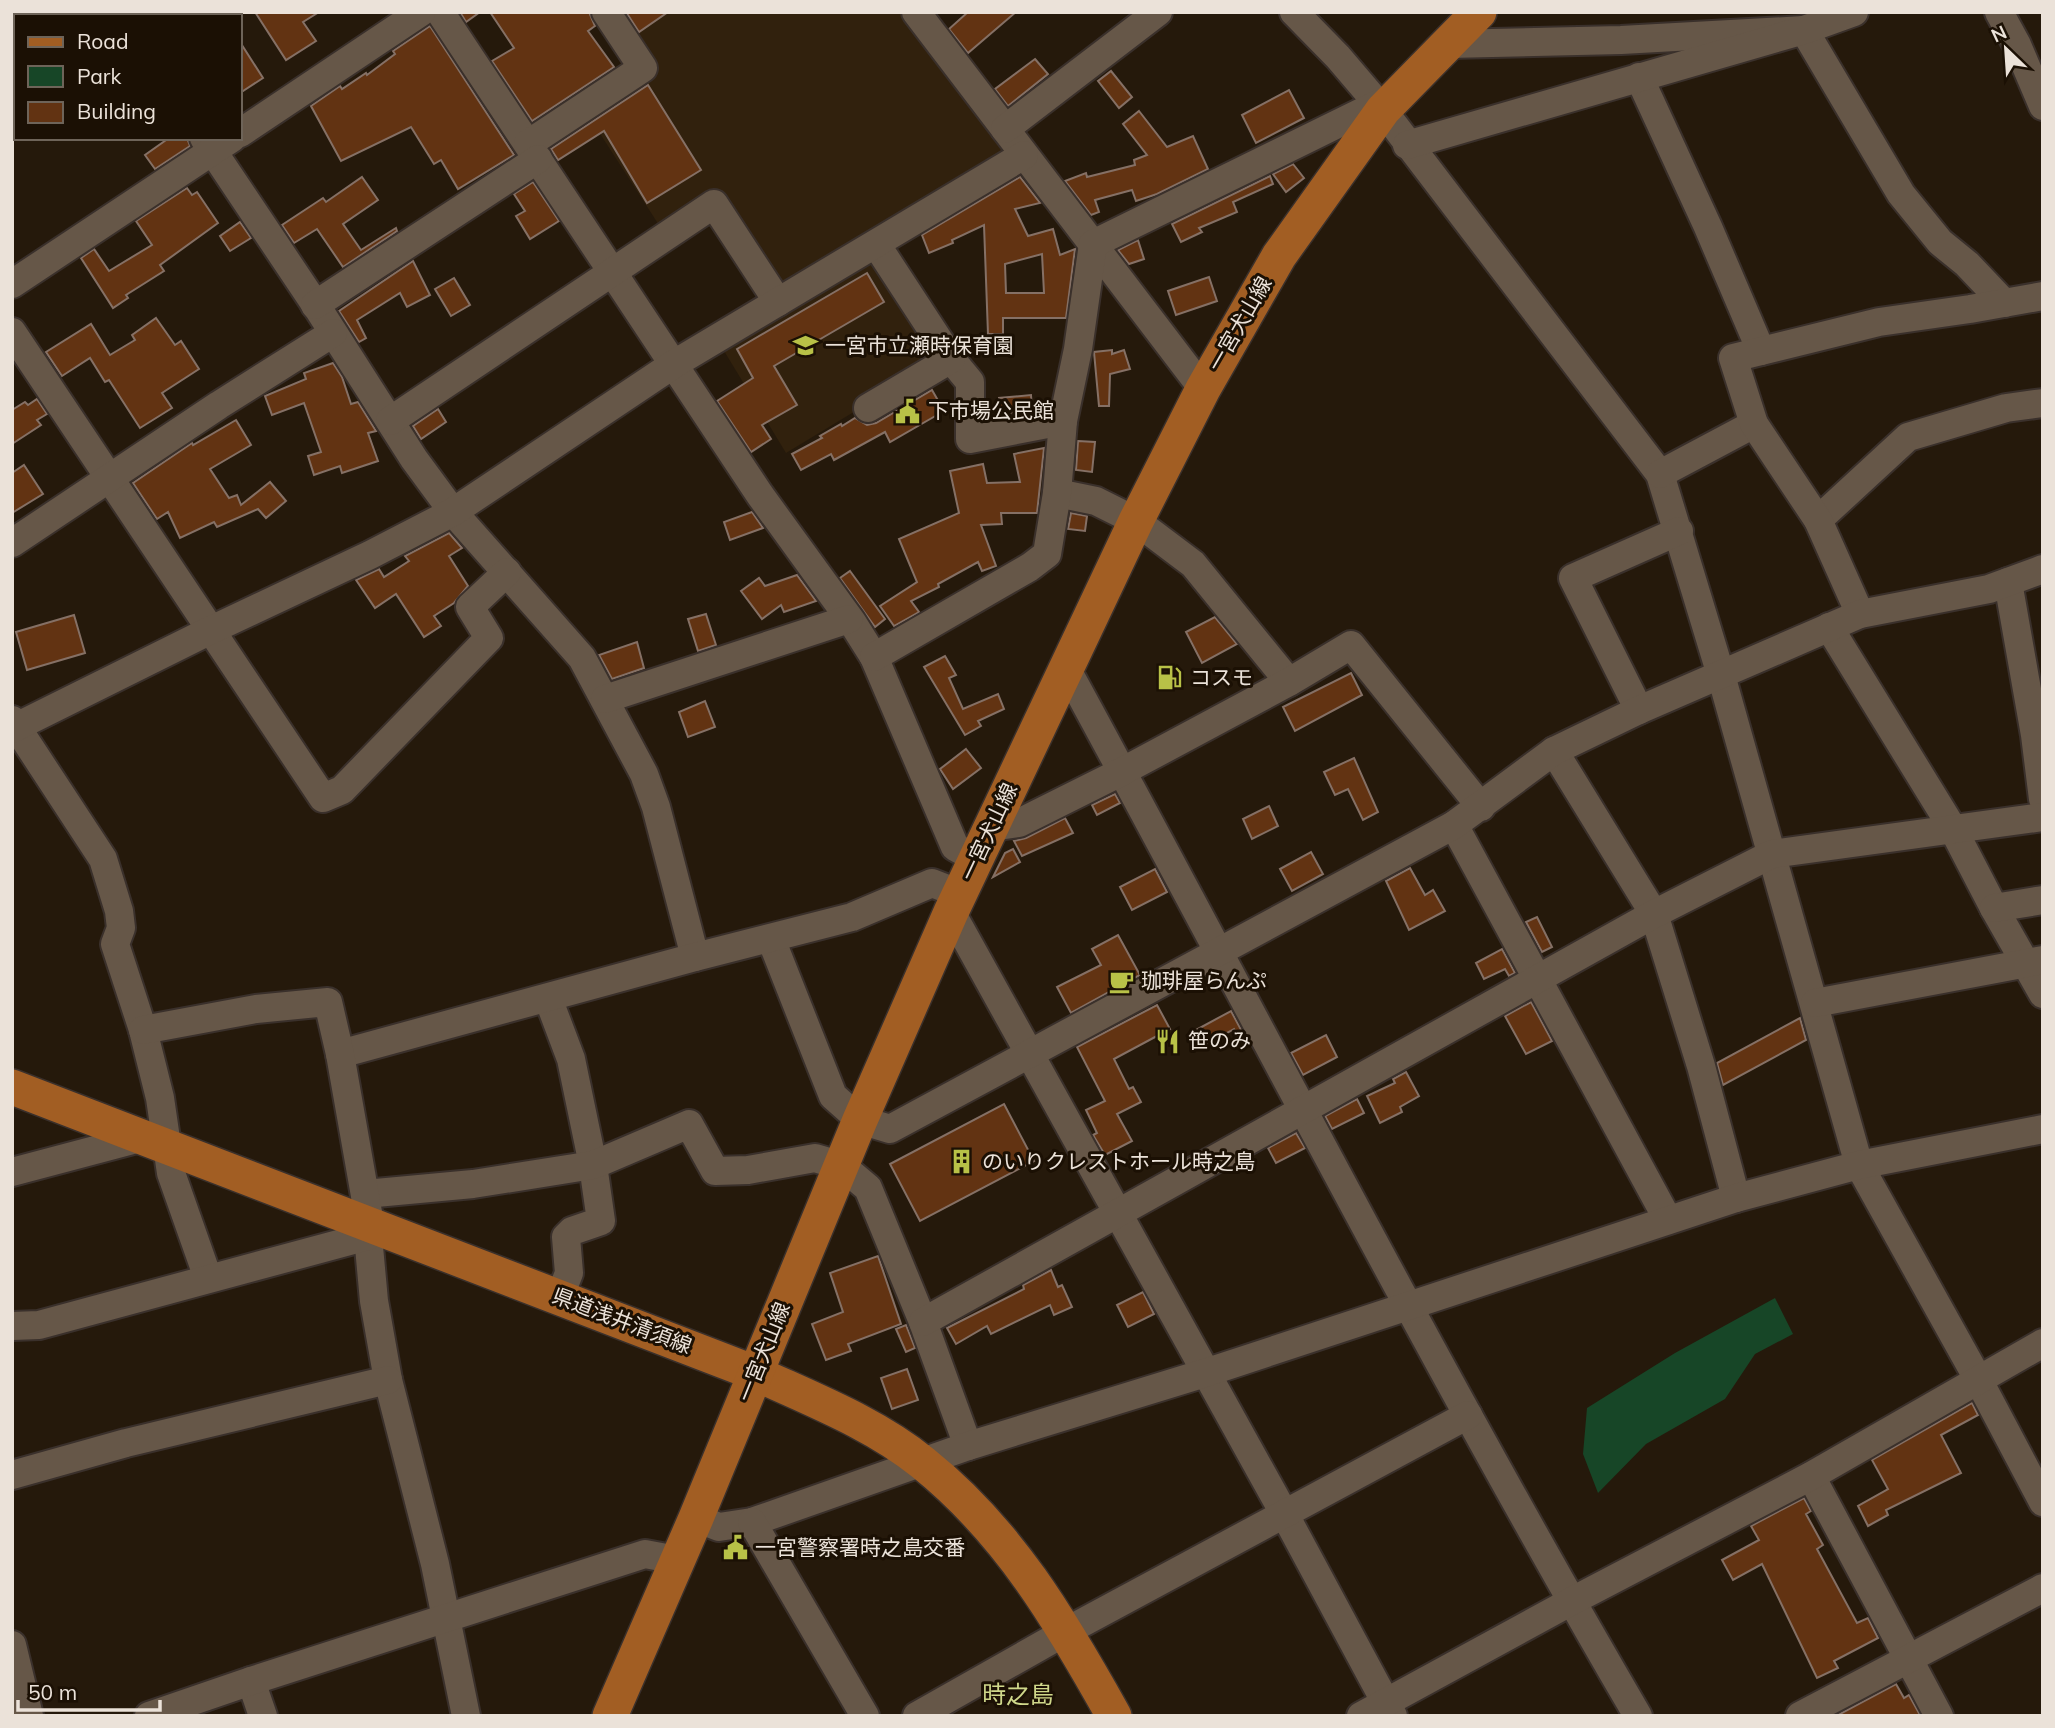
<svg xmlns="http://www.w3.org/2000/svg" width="2055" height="1728" viewBox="0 0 2055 1728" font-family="Mulish,'Noto Sans JP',sans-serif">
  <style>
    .built { fill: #31210d }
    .green { fill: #174627 }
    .building { fill: #623312; stroke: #857065; stroke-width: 2; fill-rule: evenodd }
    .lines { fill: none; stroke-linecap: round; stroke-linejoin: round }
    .minor-casing { stroke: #3a302b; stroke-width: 32 }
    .major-casing { stroke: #3a302b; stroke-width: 38 }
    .minor { stroke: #665748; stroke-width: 28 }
    .major { stroke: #a25e23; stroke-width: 35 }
    .labels { text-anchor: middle; stroke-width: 6; stroke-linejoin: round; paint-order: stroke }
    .street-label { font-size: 21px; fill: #ebe2d9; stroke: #1b1004 }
    .poi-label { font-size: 21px; fill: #ebe2d9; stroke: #1b1004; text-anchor: start }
    .quarter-label { font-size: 24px; fill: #cfd78a; stroke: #1b1004 }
  </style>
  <rect width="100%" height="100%" fill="#25190b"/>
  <g class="built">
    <polygon points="611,12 906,12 1009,149 778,302 714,204 666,236 588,115 648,69"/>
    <polygon points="871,255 938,361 786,453 721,346"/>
  </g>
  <polygon class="green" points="1775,1298 1793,1334 1755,1354 1725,1399 1646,1444 1598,1493 1583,1454 1587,1408 1675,1353"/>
  <g class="building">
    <polygon points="255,12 319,12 303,22 316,41 286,60"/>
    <polygon points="460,12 480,12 466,22"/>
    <polygon points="490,12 589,12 595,26 588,31 614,67 532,121 492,61 514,48"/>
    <polygon points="626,12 668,12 639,32"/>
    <polygon points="968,12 1016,12 968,53 949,29"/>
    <polygon points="430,26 514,155 458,189 441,160 434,164 411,127 341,161 311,106 340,86 342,89 366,73 367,75 395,54 393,51"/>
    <polygon points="240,42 263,78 240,93"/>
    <polygon points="1035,59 1048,74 1008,106 995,89"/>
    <polygon points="1111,71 1132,97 1119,108 1098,81"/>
    <polygon points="648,85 701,170 647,203 604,131 558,160 551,149"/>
    <polygon points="1289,90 1304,118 1256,143 1242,115"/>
    <polygon points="1139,111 1167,147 1193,136 1208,169 1157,194 1136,201 1132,190 1095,200 1099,212 1091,215 1065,181 1086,173 1087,177 1135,165 1134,160 1147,155 1123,124"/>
    <polygon points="169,138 187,138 190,146 155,169 145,155"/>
    <polygon points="1293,164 1304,178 1286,192 1273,174"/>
    <polygon points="1270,176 1273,184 1233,202 1237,212 1199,228 1202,232 1181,242 1172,224"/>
    <polygon points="362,177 378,200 343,224 361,250 396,228 397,231 343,267 317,229 294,243 282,225 323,198 326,202"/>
    <path d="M1020,177L1040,203L1015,209L1028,236L1053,229L1060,255L1075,249L1066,318H1003V334H988L984,225L952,240L953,243L929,253L922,235ZM1042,254L1044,293H1006L1005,264Z"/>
    <polygon points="533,182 559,221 530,239 516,216 525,211 514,194"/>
    <polygon points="187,188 192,195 197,192 218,223 160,265 164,271 126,295 128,298 113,308 81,258 94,249 109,271 152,245 136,221"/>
    <polygon points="240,222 251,238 230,251 220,236"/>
    <polygon points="1138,240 1144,259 1129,264 1118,250"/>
    <polygon points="413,261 430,295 407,307 400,293 357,320 366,338 359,342 339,311"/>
    <polygon points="867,273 884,302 774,366 797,405 762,425 771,439 751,452 717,401 753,378 737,349"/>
    <polygon points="1209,277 1217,301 1176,315 1168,291"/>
    <polygon points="454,278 470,305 451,316 435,289"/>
    <polygon points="156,318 175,345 181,341 199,369 162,393 172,408 140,428 109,380 105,382 90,358 62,376 46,352 91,324 110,355 135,340 132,335"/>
    <polygon points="1112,350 1112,354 1124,350 1130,369 1110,374 1109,406 1099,406 1094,352"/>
    <polygon points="333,363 342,377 351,404 358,402 376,431 368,433 378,461 342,473 340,466 314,475 308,456 321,452 304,403 272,415 265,396 306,379 304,373"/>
    <polygon points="932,390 944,411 890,442 885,432 834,460 831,454 801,470 792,454 822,438 820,436 841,424 842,426 855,418 867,425 876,423"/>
    <polygon points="1031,395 1032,410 1000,414 999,398"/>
    <polygon points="37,399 47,414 37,420 41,425 12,444 12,410 25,402 28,405"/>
    <polygon points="438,409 446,422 421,439 413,426"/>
    <polygon points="236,420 251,445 210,469 229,498 237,495 241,505 270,482 286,501 266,518 258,509 217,527 214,522 180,538 168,512 157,519 133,483 192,443 193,445"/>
    <polygon points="1078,441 1095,442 1092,472 1076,470"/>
    <polygon points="1044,448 1037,513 1001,513 1002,524 981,525 996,566 982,571 978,562 938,584 939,587 911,601 919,612 894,626 880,606 917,582 899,539 959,513 950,471 983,464 987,483 1020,482 1014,454"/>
    <polygon points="24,465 43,494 12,513 12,473"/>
    <polygon points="752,512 763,528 730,540 724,522"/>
    <polygon points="1071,513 1087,516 1085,531 1068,529"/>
    <polygon points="449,533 462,548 449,556 468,586 454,603 434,616 441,626 424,637 396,594 375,608 356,580 379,569 384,577 409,561 405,556"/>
    <polygon points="850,571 885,619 875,627 840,578"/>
    <polygon points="797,575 816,601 784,612 781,605 762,619 741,591 759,578 765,586"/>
    <polygon points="706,614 716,645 698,651 688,619"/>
    <polygon points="74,615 85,653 27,670 16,632"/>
    <polygon points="1215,617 1237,644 1202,663 1186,632"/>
    <polygon points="637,642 644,668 612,679 599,655"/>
    <polygon points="945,656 956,675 949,678 963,709 998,694 1004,709 978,721 981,726 965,735 924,667"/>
    <polygon points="1351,673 1362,695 1295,731 1283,707"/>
    <polygon points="705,701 715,727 688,737 679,712"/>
    <polygon points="966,749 981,768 953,789 940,769"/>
    <polygon points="1354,758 1378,812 1363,820 1348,789 1335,795 1324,772"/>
    <polygon points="1115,794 1120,803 1097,815 1092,805"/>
    <polygon points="1269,806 1278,826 1252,839 1243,819"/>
    <polygon points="1065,818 1073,833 1022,856 1014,841 1026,838"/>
    <polygon points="1013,849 1020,862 993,877 1005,853"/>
    <polygon points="1311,852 1323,874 1292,891 1280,869"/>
    <polygon points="1410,868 1425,895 1433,890 1445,911 1409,930 1386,881"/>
    <polygon points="1155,869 1167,892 1132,910 1120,887"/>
    <polygon points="1537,917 1552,947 1542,952 1526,922"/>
    <polygon points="1118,935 1140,975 1071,1013 1057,987 1101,965 1092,949"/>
    <polygon points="1502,949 1515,973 1509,976 1505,969 1484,979 1476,963"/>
    <polygon points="1531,1002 1552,1041 1526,1054 1505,1016"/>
    <polygon points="1157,1005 1170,1029 1114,1059 1129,1089 1133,1087 1141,1102 1117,1114 1132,1141 1105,1155 1093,1135 1097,1133 1086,1110 1105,1101 1077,1047"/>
    <polygon points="1231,1011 1247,1041 1242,1044 1234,1029 1205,1045 1196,1030"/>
    <polygon points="1800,1018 1806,1040 1723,1085 1717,1063"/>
    <polygon points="1326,1035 1337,1057 1303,1075 1291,1053"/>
    <polygon points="1406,1072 1419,1096 1400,1107 1402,1112 1380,1123 1367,1096 1395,1083 1393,1079"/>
    <polygon points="1357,1099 1364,1113 1332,1129 1325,1116"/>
    <polygon points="1004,1104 1034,1161 920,1221 890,1164"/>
    <polygon points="1296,1133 1305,1148 1276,1163 1268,1148"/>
    <polygon points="878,1256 901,1324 848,1344 851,1351 826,1360 812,1324 843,1312 830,1273"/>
    <polygon points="1051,1270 1058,1287 1062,1285 1072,1307 1054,1315 1050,1305 991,1334 987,1326 956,1344 947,1328 1024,1289 1023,1285"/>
    <polygon points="1143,1292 1154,1314 1128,1327 1117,1305"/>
    <polygon points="906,1325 915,1348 906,1352 896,1329"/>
    <polygon points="907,1369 918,1400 892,1409 881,1378"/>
    <polygon points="1972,1403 1978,1415 1941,1435 1961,1473 1886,1510 1888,1515 1868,1526 1858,1506 1888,1489 1872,1460"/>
    <polygon points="1804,1498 1811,1511 1806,1514 1823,1545 1817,1549 1857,1623 1868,1618 1878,1638 1834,1661 1838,1668 1817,1678 1762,1564 1733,1580 1722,1560 1759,1540 1751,1526"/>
    <polygon points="1896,1684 1904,1698 1909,1695 1920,1715 1836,1716"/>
  </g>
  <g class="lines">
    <defs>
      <g id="minor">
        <polyline points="117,12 120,16"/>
        <polyline points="440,12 760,495 852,622 874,657 955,847 975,858"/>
        <polyline points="916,12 1203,389"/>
        <polyline points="1294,12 1338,57 1378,104 1660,474 1721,675 1859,1165 1978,1379 2043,1502"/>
        <polyline points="1999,12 2017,45 2043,106"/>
        <polyline points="27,16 32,12"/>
        <polyline points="1448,44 1621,40 1804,30 1901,194 1940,242 1967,264 2004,303"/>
        <polyline points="1639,77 1708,227 1761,351"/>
        <polyline points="1005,129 1158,12"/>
        <polyline points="240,133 421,12"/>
        <polyline points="204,138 319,310 414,459 453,512 582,658 644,774 656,807 695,957"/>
        <polyline points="528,144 643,68 606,12"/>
        <polyline points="1407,145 1804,30 1854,12"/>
        <polyline points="876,244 951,359 970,382 970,439 1063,421"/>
        <polyline points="12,284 232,138"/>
        <polyline points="315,305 538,159"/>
        <polyline points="12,332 323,798 342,790 489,638 470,607 507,572"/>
        <polyline points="868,408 951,359"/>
        <polyline points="390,421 714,204 778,302"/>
        <polyline points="1660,474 1754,424"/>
        <polyline points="1057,493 1096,501 1136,521 1193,564 1289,682"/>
        <polyline points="1818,520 1908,437 2006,408 2043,403"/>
        <polyline points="12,543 219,405 333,333"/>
        <polyline points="2008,582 2035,735 2043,799"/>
        <polyline points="1860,614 1818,520 1754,424 1733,358 1879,322 1970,309 2043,296"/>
        <polyline points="1829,627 1953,829 1994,908 2043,994"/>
        <polyline points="874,657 1030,567 1047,554 1057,493 1063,421 1078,349 1093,244 1378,104"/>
        <path d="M1066,668C1256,1017 1437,1372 1638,1716"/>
        <polyline points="605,699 849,619"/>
        <polyline points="1639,710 1573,578 1679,531"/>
        <polyline points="12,720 103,859 119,911 121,928 115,944 143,1030 160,1098 171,1173 208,1278"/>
        <polyline points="12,729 211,630 370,555 453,512 674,364 1024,155"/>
        <polyline points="1554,751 1654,914 1701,1066 1736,1198"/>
        <polyline points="1454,825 1668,1220"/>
        <polyline points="991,827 1019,823 1123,771 1289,682 1351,645 1481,807"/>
        <polyline points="1994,908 2043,900"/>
        <polyline points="951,912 1285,1515 1393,1716"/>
        <polyline points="771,939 833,1096 860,1120 890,1129 1454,825 1554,751 1639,710 1860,614 1989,589 2043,569"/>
        <polyline points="548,998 571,1059 593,1165 601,1221 572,1231 566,1237 569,1273 560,1296"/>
        <polyline points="1815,1003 2043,960"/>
        <polyline points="340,1054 695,957 852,917 932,883 960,894"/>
        <polyline points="12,1172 144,1137"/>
        <polyline points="365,1194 473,1184 593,1165 689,1124 715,1171 748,1170 815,1158 842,1166 868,1188 923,1322 968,1446"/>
        <polyline points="368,1236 374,1301 388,1380 435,1564 466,1716"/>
        <polyline points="923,1322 1654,914 1772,854 2043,817"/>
        <polyline points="12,1326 39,1325 368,1236 370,1224 340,1054 328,1002 256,1009 143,1030"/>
        <polyline points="12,1475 126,1443 388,1380"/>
        <polyline points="1811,1476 1939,1716"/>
        <polyline points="696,1518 719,1527 752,1522 968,1446 1205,1373 1736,1198 1859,1165 2043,1129"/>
        <polyline points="752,1522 865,1716"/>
        <polyline points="12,1645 29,1716"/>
        <polyline points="251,1681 263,1716"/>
        <polyline points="149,1716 251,1681 645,1554 677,1560"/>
        <polyline points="917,1716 1067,1631 1468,1415"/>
        <polyline points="1361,1716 1572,1601 1811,1476 2043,1343"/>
        <polyline points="1800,1716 2043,1588"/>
      </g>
      <g id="major">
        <path d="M12,1087L755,1373C811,1399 874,1423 923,1463C1009,1532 1061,1621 1114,1716"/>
        <polyline points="610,1716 696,1518 860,1120 951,912 1136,521 1203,389 1279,256 1383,110 1479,12"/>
      </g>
    </defs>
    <use href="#minor" class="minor-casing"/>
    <use href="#major" class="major-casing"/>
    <use href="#minor" class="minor"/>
    <use href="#major" class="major"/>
  </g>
  <defs>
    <symbol id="school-bare" viewBox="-9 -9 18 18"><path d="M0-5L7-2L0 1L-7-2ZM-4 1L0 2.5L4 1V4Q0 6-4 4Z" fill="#b8c147" stroke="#1b1004" stroke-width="2.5" paint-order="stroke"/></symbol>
    <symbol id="civic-bare" viewBox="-9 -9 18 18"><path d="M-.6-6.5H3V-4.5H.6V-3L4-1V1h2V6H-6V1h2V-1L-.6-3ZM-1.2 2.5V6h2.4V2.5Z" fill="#b8c147" stroke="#1b1004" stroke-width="2.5" paint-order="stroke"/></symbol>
    <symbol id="fuel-bare" viewBox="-9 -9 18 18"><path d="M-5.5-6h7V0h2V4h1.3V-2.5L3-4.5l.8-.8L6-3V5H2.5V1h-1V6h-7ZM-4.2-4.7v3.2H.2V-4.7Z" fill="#b8c147" stroke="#1b1004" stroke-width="2.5" paint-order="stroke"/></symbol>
    <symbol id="cafe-bare" viewBox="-9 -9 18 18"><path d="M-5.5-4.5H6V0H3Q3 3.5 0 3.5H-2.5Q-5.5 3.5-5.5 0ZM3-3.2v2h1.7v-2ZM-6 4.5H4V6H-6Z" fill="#b8c147" stroke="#1b1004" stroke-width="2.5" paint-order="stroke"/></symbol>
    <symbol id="restaurant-bare" viewBox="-9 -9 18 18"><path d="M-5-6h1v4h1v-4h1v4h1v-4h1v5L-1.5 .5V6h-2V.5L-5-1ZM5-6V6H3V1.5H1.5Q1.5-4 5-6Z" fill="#b8c147" stroke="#1b1004" stroke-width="2.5" paint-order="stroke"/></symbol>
    <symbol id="building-bare" viewBox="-9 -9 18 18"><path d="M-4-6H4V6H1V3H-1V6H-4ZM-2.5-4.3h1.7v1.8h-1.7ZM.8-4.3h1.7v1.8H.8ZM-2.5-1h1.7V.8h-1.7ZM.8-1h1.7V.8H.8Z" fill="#b8c147" stroke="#1b1004" stroke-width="2.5" paint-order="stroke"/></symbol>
  </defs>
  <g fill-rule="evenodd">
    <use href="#school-bare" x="788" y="328" width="35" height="35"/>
    <use href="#civic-bare" x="890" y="394" width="35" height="35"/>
    <use href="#fuel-bare" x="1152" y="660" width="35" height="35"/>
    <use href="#cafe-bare" x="1104" y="964" width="35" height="35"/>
    <use href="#restaurant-bare" x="1150" y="1024" width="35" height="35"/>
    <use href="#building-bare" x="944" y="1144" width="35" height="35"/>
    <use href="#civic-bare" x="718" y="1530" width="35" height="35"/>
  </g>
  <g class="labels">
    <g class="street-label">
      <text transform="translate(1240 324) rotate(-60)" y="7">一宮犬山線</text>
      <text transform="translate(989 832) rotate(-65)" y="7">一宮犬山線</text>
      <text transform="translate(622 1321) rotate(21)" y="7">県道浅井清須線</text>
      <text transform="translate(764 1352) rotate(-68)" y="7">一宮犬山線</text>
    </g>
    <g class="poi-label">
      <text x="825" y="353">一宮市立瀬時保育園</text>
      <text x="928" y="418">下市場公民館</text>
      <text x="1190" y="685">コスモ</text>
      <text x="1141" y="988">珈琲屋らんぷ</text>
      <text x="1188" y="1048">笹のみ</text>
      <text x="982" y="1169">のいりクレストホール時之島</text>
      <text x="755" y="1555">一宮警察署時之島交番</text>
    </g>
    <g class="quarter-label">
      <text x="1018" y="1703">時之島</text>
    </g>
  </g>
  <rect width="2055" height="1728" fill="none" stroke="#ebe2d9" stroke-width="28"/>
  <rect x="14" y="14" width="228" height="126" fill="#1b1004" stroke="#6e6459" stroke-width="2"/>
  <rect x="28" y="37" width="35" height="10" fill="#a25e23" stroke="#6e6459" stroke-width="2"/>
  <text x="77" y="49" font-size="21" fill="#ebe2d9">Road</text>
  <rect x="28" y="66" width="35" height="21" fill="#174627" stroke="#6e6459" stroke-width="2"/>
  <text x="77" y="84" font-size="21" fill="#ebe2d9">Park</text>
  <rect x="28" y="102" width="35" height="21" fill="#623312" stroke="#6e6459" stroke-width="2"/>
  <text x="77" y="119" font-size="21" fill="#ebe2d9">Building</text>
  <g transform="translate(2006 49) rotate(335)" stroke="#1b1004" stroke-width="5" paint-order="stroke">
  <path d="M0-5L12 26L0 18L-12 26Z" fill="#ebe2d9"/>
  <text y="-10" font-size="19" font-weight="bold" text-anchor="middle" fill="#ebe2d9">N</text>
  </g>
  <path d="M18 1700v10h142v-10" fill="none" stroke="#ebe2d9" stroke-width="3.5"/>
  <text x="28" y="1700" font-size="21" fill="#ebe2d9" stroke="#1b1004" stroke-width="5" paint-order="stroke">50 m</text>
</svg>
